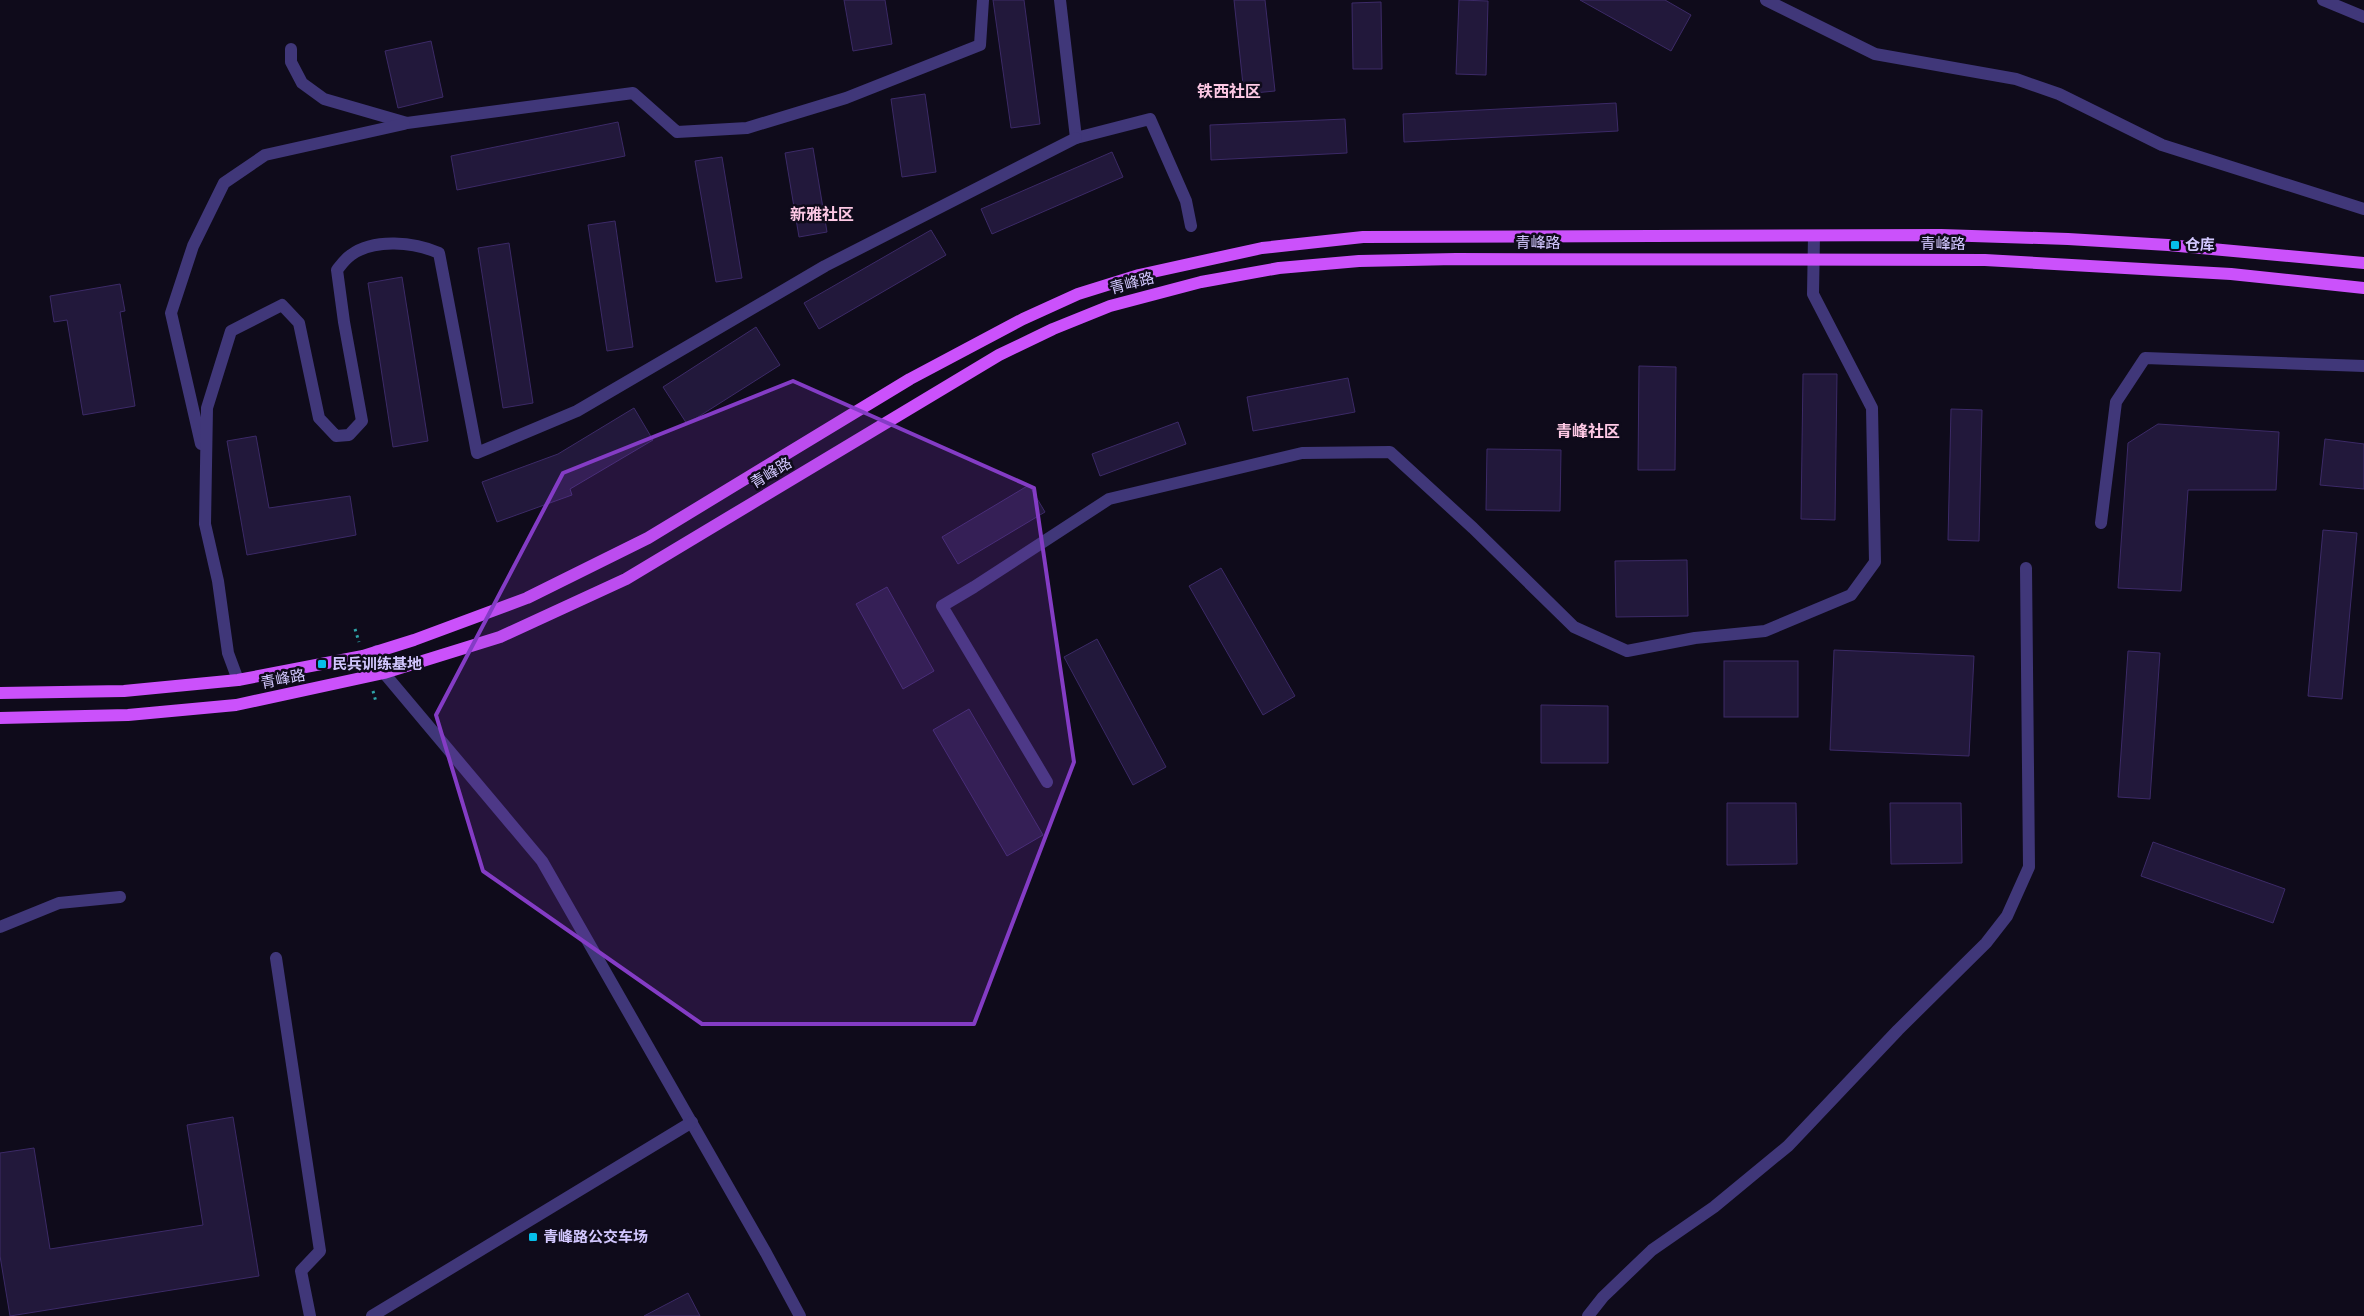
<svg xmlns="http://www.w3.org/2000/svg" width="2364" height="1316" viewBox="0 0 2364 1316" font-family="Montserrat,'Noto Sans SC',sans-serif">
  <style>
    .building { fill: #22183b; stroke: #3c2a67 }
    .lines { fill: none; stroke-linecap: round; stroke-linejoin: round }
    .path { stroke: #2fa5a9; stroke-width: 3; stroke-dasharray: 2.5 4; stroke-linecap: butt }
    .minor { stroke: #403779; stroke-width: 12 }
    .major { stroke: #cb51fb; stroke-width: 12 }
    .marked { fill: #843cc5; fill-opacity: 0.2; stroke: #843cc5; stroke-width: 4; stroke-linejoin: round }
    .poi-dot { fill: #06beea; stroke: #0f0b1b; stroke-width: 2 }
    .labels { text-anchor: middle; stroke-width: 5; stroke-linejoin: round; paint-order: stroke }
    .street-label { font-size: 15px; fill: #d2c7fe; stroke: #0f0b1b }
    .poi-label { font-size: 15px; font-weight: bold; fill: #d2c7fe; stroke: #0f0b1b; text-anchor: start }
    .neighbourhood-label { font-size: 16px; font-weight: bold; fill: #fec9e5; stroke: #0f0b1b }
  </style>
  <rect width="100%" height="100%" fill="#0f0b1b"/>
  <g class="building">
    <polygon points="844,0 885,0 892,44 853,51"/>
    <polygon points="993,0 1024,0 1040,124 1011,128"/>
    <polygon points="1234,0 1265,0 1275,91 1244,94"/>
    <polygon points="1459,0 1488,1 1486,75 1456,74"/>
    <polygon points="1580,0 1665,0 1691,15 1671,51"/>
    <polygon points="1381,2 1382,69 1353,69 1352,3"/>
    <polygon points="431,41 443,97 398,108 385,51"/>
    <polygon points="925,94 936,172 902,177 891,99"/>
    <polygon points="1616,103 1618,131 1404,142 1403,114"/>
    <polygon points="1345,119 1347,153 1211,160 1210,125"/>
    <polygon points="618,122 625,156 457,190 451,156"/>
    <polygon points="813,148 827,232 799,237 785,153"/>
    <polygon points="1112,152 1123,177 992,234 981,209"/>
    <polygon points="722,157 742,278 716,282 695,161"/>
    <polygon points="615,221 633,347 607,351 588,225"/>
    <polygon points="931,230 946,255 819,329 804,303"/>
    <polygon points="509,243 533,403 503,408 478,248"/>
    <polygon points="402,277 428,441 393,447 368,283"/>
    <polygon points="120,284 125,311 120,312 135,406 83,415 67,320 54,322 50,296"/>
    <polygon points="756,327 780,365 687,424 663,387"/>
    <polygon points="1639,366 1676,367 1675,470 1638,470"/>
    <polygon points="1803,374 1837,374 1835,520 1801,519"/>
    <polygon points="1348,378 1355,412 1253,431 1247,397"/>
    <polygon points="634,408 653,440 570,489 572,495 497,522 482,482 558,454"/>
    <polygon points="1951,409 1982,410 1979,541 1948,540"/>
    <polygon points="1178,422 1186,444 1100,476 1092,454"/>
    <polygon points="2158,424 2279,432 2276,490 2188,490 2181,591 2118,588 2128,443"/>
    <polygon points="256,436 269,508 350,496 356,535 247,555 227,441"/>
    <polygon points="2325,439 2364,444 2364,489 2320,485"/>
    <polygon points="1487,449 1561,450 1560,511 1486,510"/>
    <polygon points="1029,485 1045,512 958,564 942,537"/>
    <polygon points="2323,530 2357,533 2342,699 2308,696"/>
    <polygon points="1687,560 1688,616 1616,617 1615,561"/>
    <polygon points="1221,568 1295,696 1263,715 1189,586"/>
    <polygon points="887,587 934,671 903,689 856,604"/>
    <polygon points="1097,639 1166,767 1133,785 1064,657"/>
    <polygon points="1834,650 1974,656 1969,756 1830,750"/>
    <polygon points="2128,651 2160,653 2150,799 2118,797"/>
    <rect x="1724" y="661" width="74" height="56"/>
    <polygon points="1541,705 1608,706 1608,763 1541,763"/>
    <polygon points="969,709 1043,835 1007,856 933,730"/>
    <polygon points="1727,803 1796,803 1797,864 1727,865"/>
    <polygon points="1890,803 1961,803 1962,863 1891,864"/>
    <polygon points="2153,842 2285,889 2273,923 2141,876"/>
    <polygon points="233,1117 259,1276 10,1316 0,1256 0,1153 34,1148 50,1249 203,1225 187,1125"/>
    <polygon points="688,1293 700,1316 644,1316"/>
  </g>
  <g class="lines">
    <g class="path">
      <polyline points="355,629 359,642"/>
      <polyline points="373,691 376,702"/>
    </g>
    <g class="minor">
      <polyline points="1060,0 1076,138 1150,119 1186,201 1191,226"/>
      <polyline points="1766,0 1875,54 2016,79 2059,94 2162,145 2364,209"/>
      <polyline points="2323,0 2364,17"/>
      <polyline points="291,49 291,62 302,83 324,99 407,123 633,93 677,132 747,128 846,98 980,45 983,0"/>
      <polyline points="201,444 171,313 193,246 224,183 265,155 404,124"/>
      <polyline points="2101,523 2116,402 2145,358 2364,366"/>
      <polyline points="377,651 384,673 542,861 766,1253 800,1316"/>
      <path d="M238,680L228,653L218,581L205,524L207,408L231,331L282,305L299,323L319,418L336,436L349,435L362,421L344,322L337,270C341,265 345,259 351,255C374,238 414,242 439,253L477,453L577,411L825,266L1076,138"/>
      <polyline points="1047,782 942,606 974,587 1109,499 1302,453 1390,452 1473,528 1574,627 1627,651 1695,638 1765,631 1851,595 1875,562 1872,408 1813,294 1814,236"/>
      <polyline points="0,927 59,903 120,897"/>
      <polyline points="276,958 320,1251 301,1271 310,1316"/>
      <polyline points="372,1316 692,1122"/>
      <polyline points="1588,1316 1603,1297 1652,1250 1714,1207 1788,1146 1898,1030 1986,943 2007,916 2029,867 2026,568"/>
    </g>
    <g class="major">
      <polyline points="0,693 124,691 238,680 363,656 414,640 527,598 648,538 910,379 1023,319 1078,294 1139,275 1262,248 1363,237 1941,235 2068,239 2168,245 2364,263"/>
      <polyline points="0,718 128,715 236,705 384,673 500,637 626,579 999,355 1053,329 1110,306 1201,282 1279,268 1359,261 1456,259 1985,260 2231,274 2364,288"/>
    </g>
  </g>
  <path class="marked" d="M793,381L1034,488L1074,762L974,1024H702L483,871L436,715L563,473Z"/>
  <g class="poi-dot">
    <rect x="2170" y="240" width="10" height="10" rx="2.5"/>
    <rect x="317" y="659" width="10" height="10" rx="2.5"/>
    <rect x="528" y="1232" width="10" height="10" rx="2.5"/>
  </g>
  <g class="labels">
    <g class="street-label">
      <text x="1538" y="248">青峰路</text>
      <text x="1943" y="249">青峰路</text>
      <text transform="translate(1132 283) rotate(-15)" y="5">青峰路</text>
      <text transform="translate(771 473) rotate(-31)" y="5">青峰路</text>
      <text transform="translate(283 679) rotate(-11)" y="5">青峰路</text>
    </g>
    <g class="poi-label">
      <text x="2185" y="250">仓库</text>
      <text x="332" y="669">民兵训练基地</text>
      <text x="543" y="1242">青峰路公交车场</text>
    </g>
    <g class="neighbourhood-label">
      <text x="1229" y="97">铁西社区</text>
      <text x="822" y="220">新雅社区</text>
      <text x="1588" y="437">青峰社区</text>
    </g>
  </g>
</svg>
